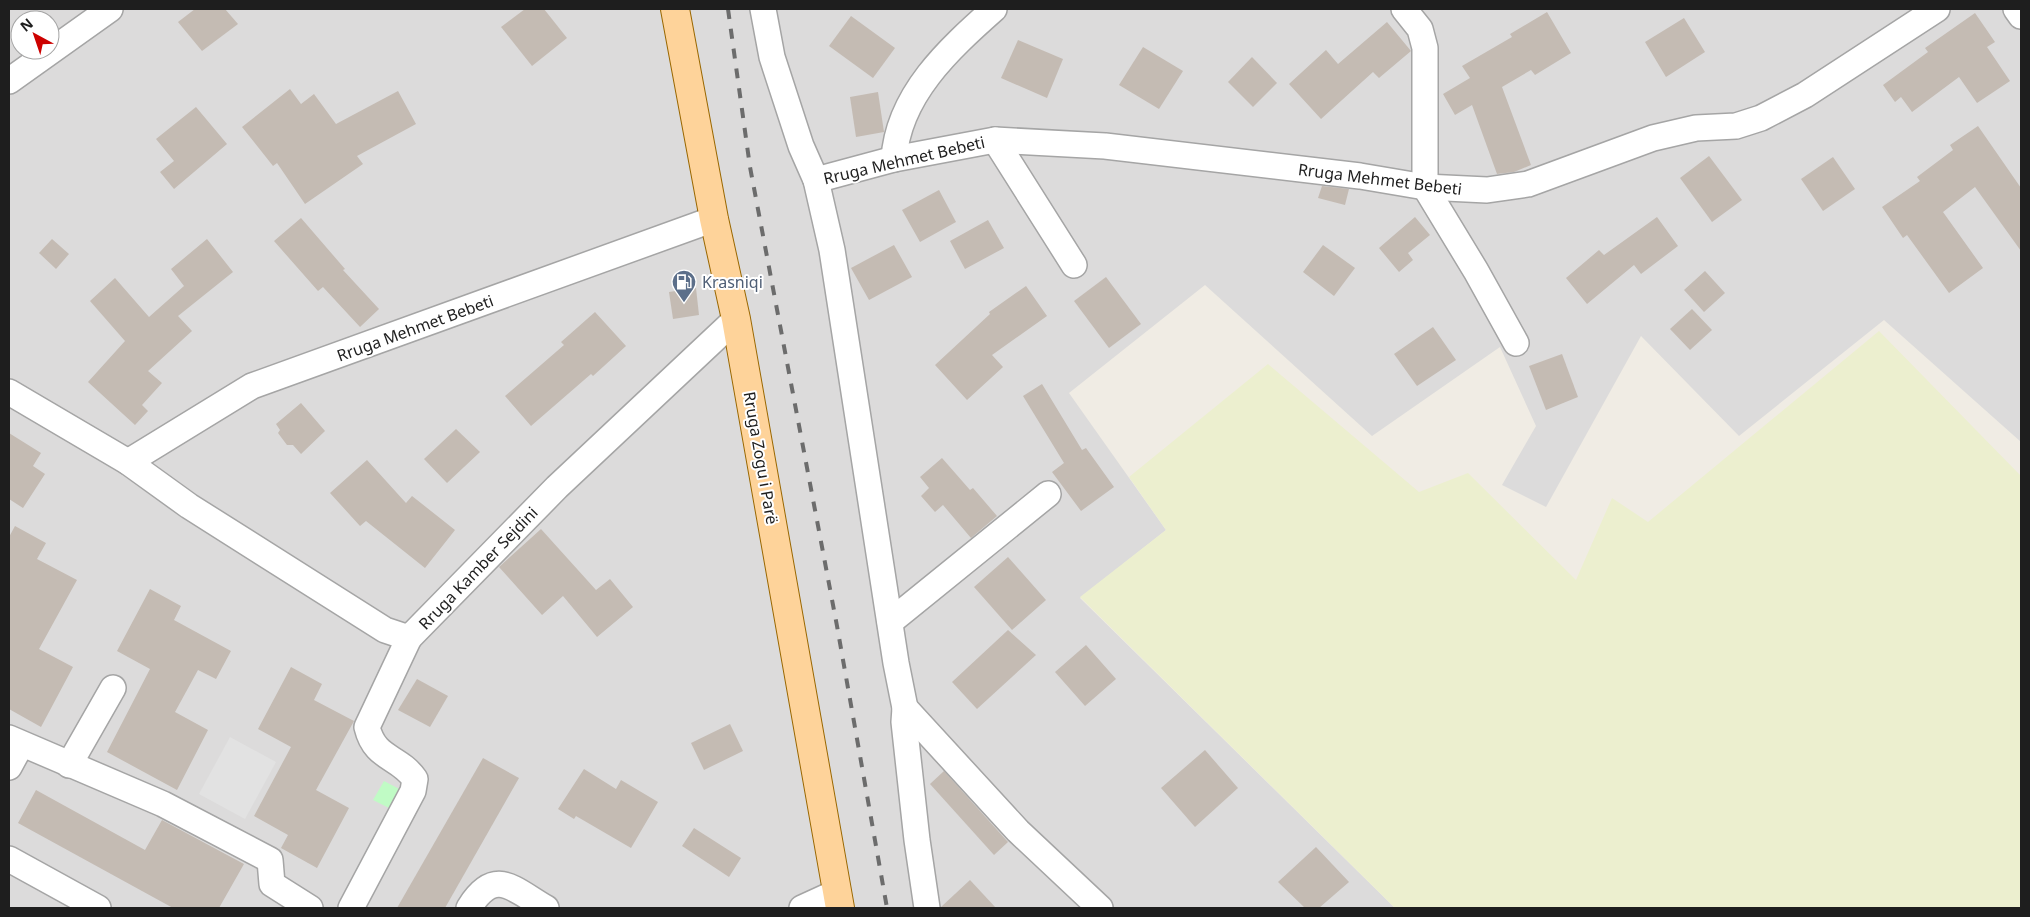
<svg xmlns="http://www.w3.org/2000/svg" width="2030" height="917" viewBox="0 0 2030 917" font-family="'Noto Sans',sans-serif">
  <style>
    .residential { fill: #dcdbdb; fill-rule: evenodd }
    .farmland { fill: #ecefcf }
    .park { fill: #c0fbc5 }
    .parking { fill: #e2e2e2 }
    .building { fill: #c4bbb3 }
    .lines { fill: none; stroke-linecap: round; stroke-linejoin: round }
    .minor-casing { stroke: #a5a5a5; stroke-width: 28 }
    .major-casing { stroke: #996700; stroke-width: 30 }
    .minor { stroke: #fff; stroke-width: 25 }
    .major { stroke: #fed39a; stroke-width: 28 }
    .rail { stroke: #6c6c6c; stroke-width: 4; stroke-dasharray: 10 10; stroke-linecap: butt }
    .labels { text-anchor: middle; stroke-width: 4; stroke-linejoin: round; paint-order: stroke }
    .street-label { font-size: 16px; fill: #1e1e1e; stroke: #fff }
    .service-label { font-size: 16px; fill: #4e5e75; stroke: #fff; text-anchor: start }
  </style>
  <rect width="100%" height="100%" fill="#f0ece4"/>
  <path class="residential" d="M9,9H2021V442L1884,320L1739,436L1641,336L1546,507L1502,485L1536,426L1500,347L1372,436L1205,285L1069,393L1166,530L1080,598L1395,908H9ZM20,20H50V50H20Z"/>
  <polygon class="farmland" points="1879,331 2021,476 2021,908 1395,908 1080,597 1166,530 1129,477 1268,364 1419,492 1468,473 1576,580 1612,498 1648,522"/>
  <polygon class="park" points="384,781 405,792 395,811 373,800"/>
  <polygon class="parking" points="230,737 276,762 245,819 199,794"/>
  <g class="building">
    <polygon points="195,9 225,9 238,24 202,51 178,22"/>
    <polygon points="525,9 544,9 567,38 532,66 501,27"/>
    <polygon points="1547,12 1571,53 1535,75 1531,70 1502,87 1531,165 1514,172 1497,174 1472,105 1455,115 1443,94 1470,78 1462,66 1512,37 1510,34"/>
    <polygon points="1975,13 1995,42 1987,47 2010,81 1977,103 1959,77 1912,112 1901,97 1895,102 1883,85 1928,52 1925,48"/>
    <polygon points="851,16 895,48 873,78 829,46"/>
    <polygon points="1684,18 1705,52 1666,77 1645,42"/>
    <polygon points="1387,22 1411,51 1379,78 1373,72 1321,119 1289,84 1326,50 1338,64"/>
    <polygon points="1018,40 1063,59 1047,98 1001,78"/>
    <polygon points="1143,47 1183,71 1159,109 1119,85"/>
    <polygon points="1252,57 1277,83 1253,107 1228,82"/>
    <polygon points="290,89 301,104 314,94 336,124 398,91 416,124 357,156 363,164 305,204 277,163 273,166 242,127"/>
    <polygon points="878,92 884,132 856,137 850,97"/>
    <polygon points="196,107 227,144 174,189 160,172 174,161 156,139"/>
    <polygon points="1978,126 2021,188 2021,251 1975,187 1943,212 1983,268 1949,293 1907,235 1903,238 1882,207 1920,181 1917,177 1953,150 1950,145"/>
    <polygon points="1709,156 1742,200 1712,222 1680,178"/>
    <polygon points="1833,157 1855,189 1823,211 1801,179"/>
    <polygon points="1322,186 1349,189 1345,205 1318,198"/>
    <polygon points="939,190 956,222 920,242 902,210"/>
    <polygon points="1415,217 1430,235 1408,253 1413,260 1399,272 1379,248"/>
    <polygon points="1657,217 1678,246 1641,274 1634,265 1587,304 1566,278 1599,250 1604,255"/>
    <polygon points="301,218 345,269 343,270 379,309 360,327 323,287 318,291 274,241"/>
    <polygon points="988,220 1004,248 965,269 950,241"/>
    <polygon points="52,239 69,254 56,269 39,253"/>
    <polygon points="207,239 233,272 178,316 192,331 148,371 162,383 142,405 148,411 135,425 88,382 125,341 90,301 115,278 149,317 184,286 171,269"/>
    <polygon points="894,245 912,277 869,300 851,268"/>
    <polygon points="1323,245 1355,268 1334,296 1303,272"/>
    <polygon points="1705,271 1725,293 1704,312 1684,290"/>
    <polygon points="1106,277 1141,324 1109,348 1074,301"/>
    <polygon points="1026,286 1047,316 992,355 1003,367 967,400 935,365 990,314 989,312"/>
    <polygon points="696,288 699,315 673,319 669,292"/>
    <polygon points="1692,309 1712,330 1690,350 1670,329"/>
    <polygon points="595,312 626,346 593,376 591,374 531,426 505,396 564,345 561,342"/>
    <polygon points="1433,327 1456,360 1417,386 1394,354"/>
    <polygon points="1562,354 1578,397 1546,410 1529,366"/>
    <polygon points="1042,384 1082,450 1086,448 1114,487 1081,511 1052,472 1064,463 1023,396"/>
    <polygon points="301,403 325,431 301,454 293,445 287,445 278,433 280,430 276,424"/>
    <polygon points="456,429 480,452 447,483 424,459"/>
    <polygon points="9,433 41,453 33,466 45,474 23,508 9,499"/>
    <polygon points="942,458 970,490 973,488 997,516 971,538 943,505 935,512 921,496 929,488 920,477"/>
    <polygon points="367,460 406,503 412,496 455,530 425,568 366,521 360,526 330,493"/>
    <polygon points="15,526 46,543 37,559 77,580 39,649 73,667 41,727 9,709 9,537"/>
    <polygon points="541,529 596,590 610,579 633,607 597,637 563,596 542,615 499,567"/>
    <polygon points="1008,557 1046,600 1012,630 974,587"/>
    <polygon points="150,589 181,606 174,620 231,651 216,679 198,670 175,712 208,730 177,790 107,752 150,669 117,651"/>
    <polygon points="1008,630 1036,655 977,709 952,682"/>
    <polygon points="1086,645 1116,679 1085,706 1055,672"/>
    <polygon points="291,667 322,684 314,700 354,721 316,790 349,808 317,868 281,848 288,835 254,816 291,747 258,729"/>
    <polygon points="417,679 448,696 430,727 398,710"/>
    <polygon points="730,724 743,751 704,770 691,743"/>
    <polygon points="1205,750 1238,788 1195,827 1161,788"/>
    <polygon points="483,758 519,778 445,908 397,908"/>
    <polygon points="584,769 616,789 621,780 658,802 631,848 576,816 574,819 558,809"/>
    <polygon points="944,771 1008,842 994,855 930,784"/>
    <polygon points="36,790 145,850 162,820 244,864 219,908 173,908 18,823"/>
    <polygon points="694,828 741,858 729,877 682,846"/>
    <polygon points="1316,847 1349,882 1319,908 1305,908 1278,882"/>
    <polygon points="970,880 996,908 941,908 941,907"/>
  </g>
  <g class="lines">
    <defs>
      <g id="minor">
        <polyline points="763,9 772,57 801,146 816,180 832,250 896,663 905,708 904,722 917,840 927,908"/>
        <polyline points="1404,9 1420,29 1425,48 1425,187 1476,271 1516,343"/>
        <polyline points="2016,9 2021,16"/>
        <polyline points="9,81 110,9"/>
        <polyline points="995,140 1074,265"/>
        <path d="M894,159C898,95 949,49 994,9"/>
        <polyline points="816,180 894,159 995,140 1105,146 1360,176 1425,187 1487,190 1528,184 1653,138 1696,128 1736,126 1761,118 1805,95 1937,9"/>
        <polyline points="9,392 128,462 189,506 385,630 409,638 557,487 736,319"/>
        <polyline points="128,462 252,386 714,219"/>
        <polyline points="890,622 1048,494"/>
        <polyline points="905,708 1018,831 1100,908"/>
        <polyline points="9,738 163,804 270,860 272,884 310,908"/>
        <polyline points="69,765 113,688"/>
        <polyline points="9,767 21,745"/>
        <polyline points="9,859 98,908"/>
        <path d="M351,908L413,791L415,779C398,755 375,760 367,727L409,638"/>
        <path d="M469,908C495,866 513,889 546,908"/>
        <polyline points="802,908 837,892"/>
      </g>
      <polyline id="major" points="675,9 714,219 736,319 840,908"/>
    </defs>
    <use href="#minor" class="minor-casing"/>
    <use href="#major" class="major-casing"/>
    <use href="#minor" class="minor"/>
    <use href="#major" class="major"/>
    <polyline class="rail" points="728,9 750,167 837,626 887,908"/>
  </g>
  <defs>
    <symbol id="fuel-pin" viewBox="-11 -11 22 30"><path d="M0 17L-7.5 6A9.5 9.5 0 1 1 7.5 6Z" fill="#5c6f8a" stroke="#fff"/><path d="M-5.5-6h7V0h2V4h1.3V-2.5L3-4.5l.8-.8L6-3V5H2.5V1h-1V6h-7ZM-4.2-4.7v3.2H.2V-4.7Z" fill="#fff"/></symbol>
  </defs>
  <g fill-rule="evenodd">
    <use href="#fuel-pin" x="670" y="268" width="28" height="38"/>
  </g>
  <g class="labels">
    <g class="street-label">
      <text transform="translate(904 160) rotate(-13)" y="6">Rruga Mehmet Bebeti</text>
      <text transform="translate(1380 179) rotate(7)" y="6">Rruga Mehmet Bebeti</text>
      <text transform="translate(415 328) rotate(-20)" y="6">Rruga Mehmet Bebeti</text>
      <text transform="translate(761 458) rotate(80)" y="6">Rruga Zogu i Parë</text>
      <text transform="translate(478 568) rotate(-46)" y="6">Rruga Kamber Sejdini</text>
    </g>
    <g class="service-label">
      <text x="702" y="288">Krasniqi</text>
    </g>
  </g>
  <rect width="2030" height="917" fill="none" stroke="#1e1e1e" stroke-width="20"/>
  <g transform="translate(35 35) rotate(320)"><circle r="24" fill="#ffffff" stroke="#a5a5a5"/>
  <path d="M0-4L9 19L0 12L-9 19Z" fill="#cd0100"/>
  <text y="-8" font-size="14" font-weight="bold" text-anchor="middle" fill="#1e1e1e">N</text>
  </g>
</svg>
